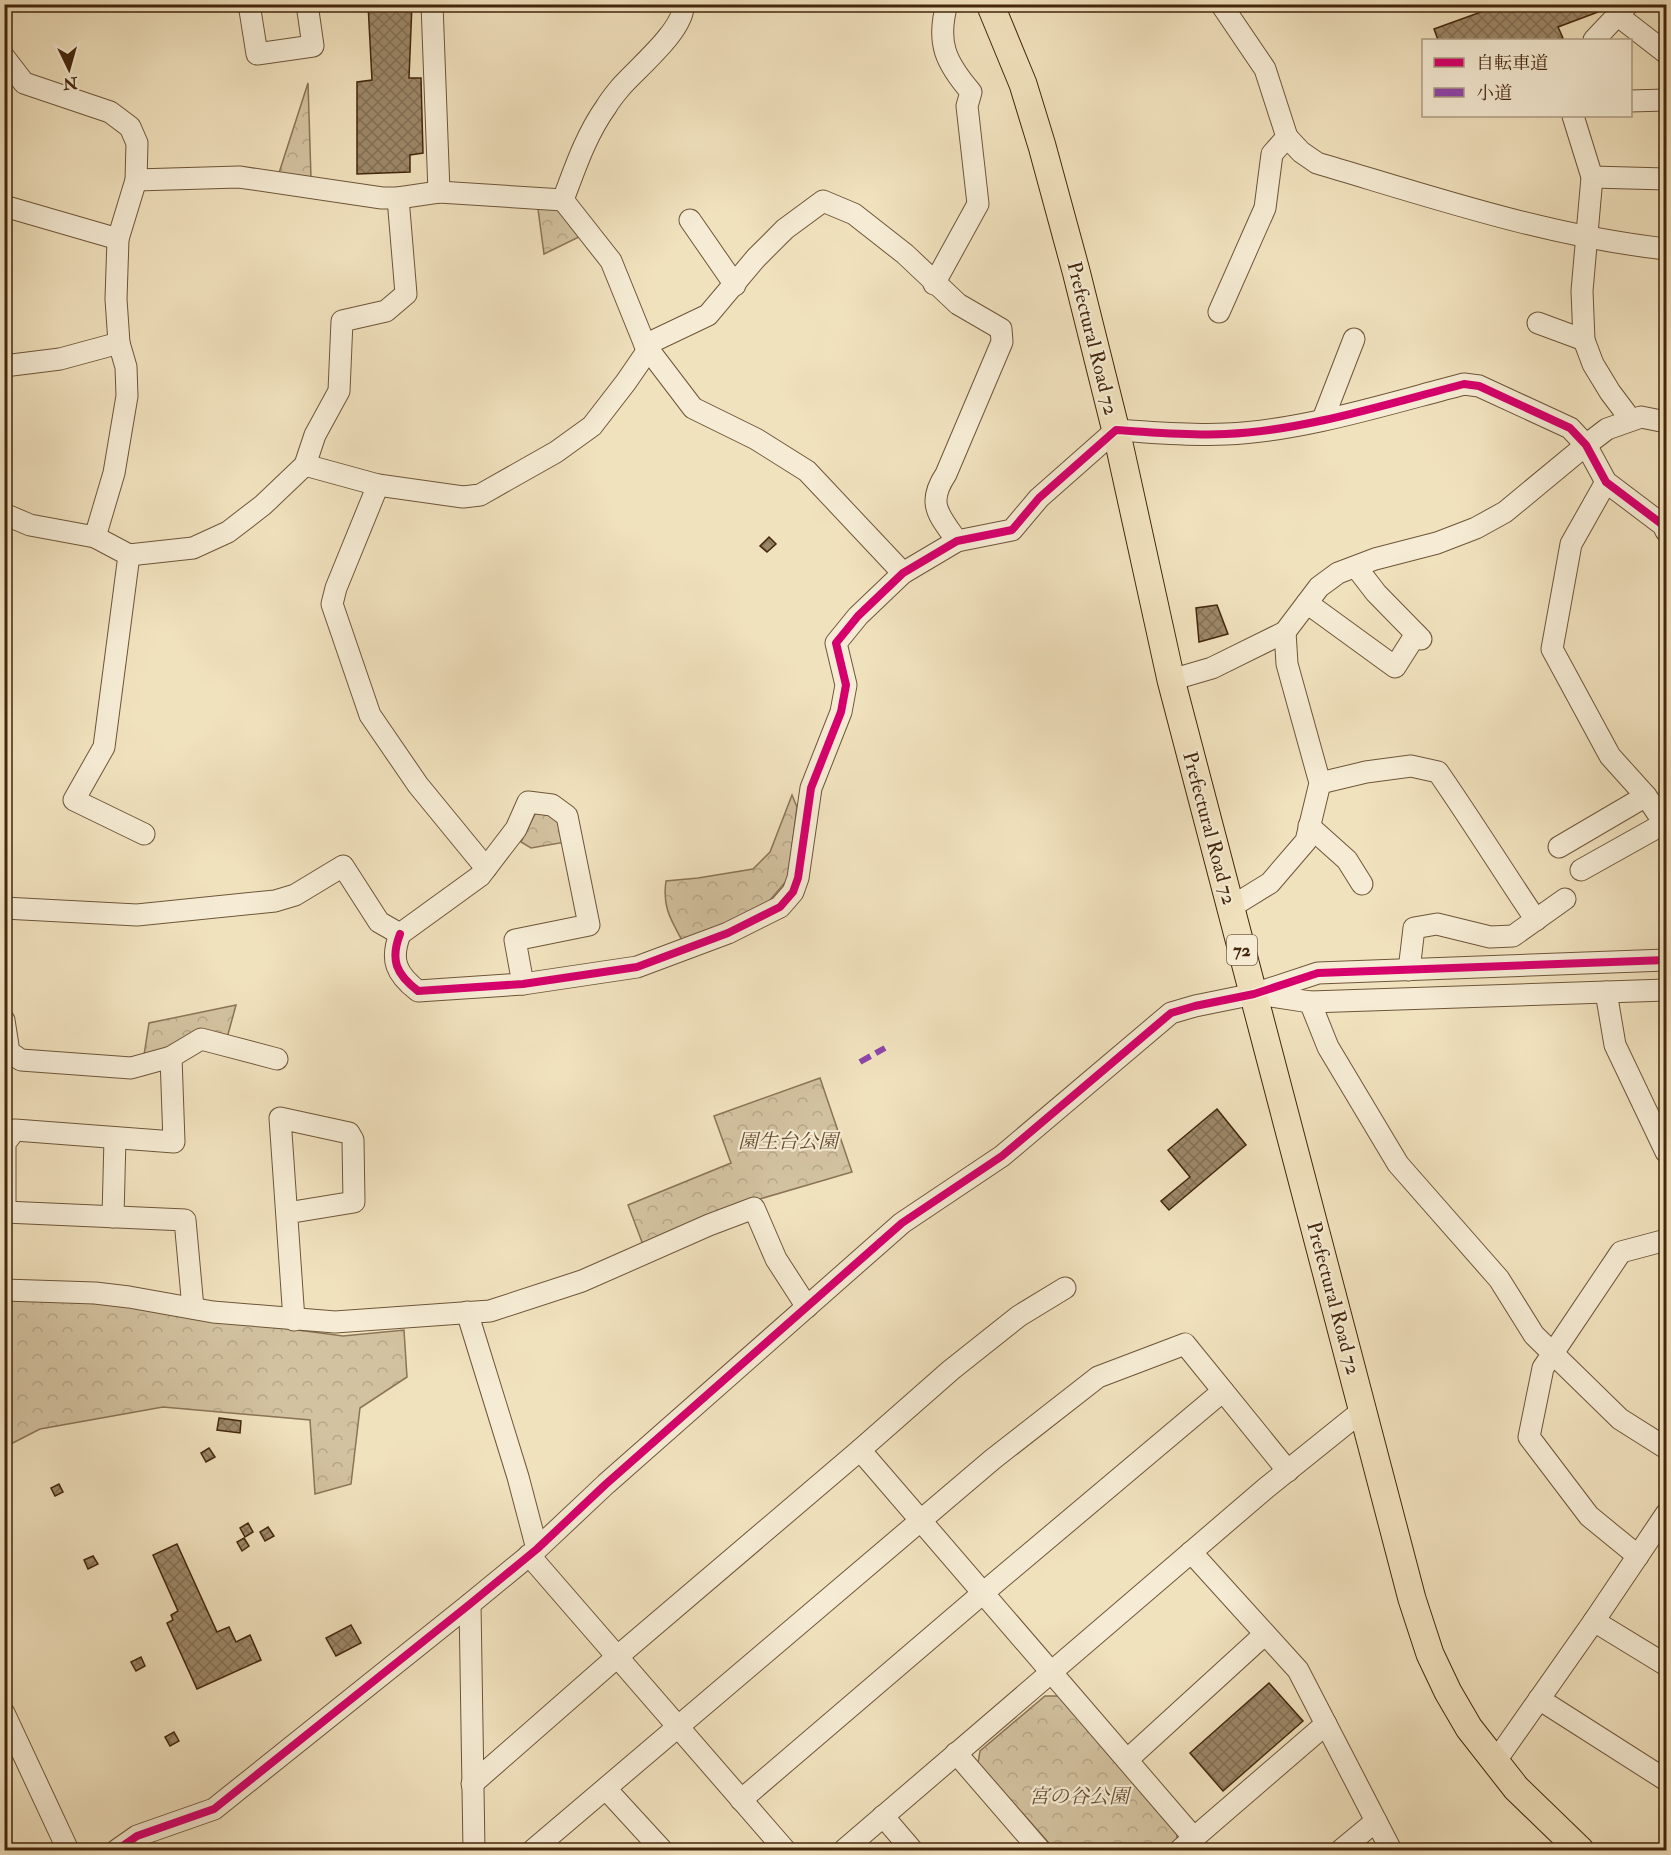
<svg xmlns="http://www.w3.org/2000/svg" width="1671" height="1855" viewBox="0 0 1671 1855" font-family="'IM FELL Double Pica','Noto Serif JP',serif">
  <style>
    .forest { fill: url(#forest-crowns); stroke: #8b7456; stroke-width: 1.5 }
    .building { fill: url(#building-cross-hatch); stroke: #43260c; stroke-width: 1.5 }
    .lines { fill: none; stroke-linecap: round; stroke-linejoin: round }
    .minor-casing { stroke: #6e5538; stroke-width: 23 }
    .major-casing { stroke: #43260c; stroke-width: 29 }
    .minor { stroke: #f6ecd5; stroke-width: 21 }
    .major { stroke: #f1e2be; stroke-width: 27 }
    .quiet { stroke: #8e44ad; stroke-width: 6; stroke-dasharray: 12 6; stroke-linecap: butt }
    .cycleway-casing { stroke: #f6ecd5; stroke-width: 11 }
    .cycleway { stroke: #d6006c; stroke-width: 8 }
    .labels { text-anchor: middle; stroke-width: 4.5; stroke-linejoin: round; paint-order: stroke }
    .shield { fill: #f6ecd5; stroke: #796148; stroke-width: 1.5 }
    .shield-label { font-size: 18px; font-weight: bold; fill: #43260c }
    .street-label { font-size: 20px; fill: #43260c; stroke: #f6ecd5 }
    .park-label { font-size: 20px; font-style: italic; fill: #674d31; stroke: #f6ecd5 }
  </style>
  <defs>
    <pattern id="forest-crowns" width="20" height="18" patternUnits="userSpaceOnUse" patternTransform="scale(1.5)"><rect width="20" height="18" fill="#d3c2a0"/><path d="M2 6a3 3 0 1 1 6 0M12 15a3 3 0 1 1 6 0" fill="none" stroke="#b6a789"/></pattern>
    <pattern id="building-cross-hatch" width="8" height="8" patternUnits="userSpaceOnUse" patternTransform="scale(1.5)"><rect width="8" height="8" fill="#9d8869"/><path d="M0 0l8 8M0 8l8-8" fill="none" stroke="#826f55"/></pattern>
  </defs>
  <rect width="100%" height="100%" fill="#f1e2be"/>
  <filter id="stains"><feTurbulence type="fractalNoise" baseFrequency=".00333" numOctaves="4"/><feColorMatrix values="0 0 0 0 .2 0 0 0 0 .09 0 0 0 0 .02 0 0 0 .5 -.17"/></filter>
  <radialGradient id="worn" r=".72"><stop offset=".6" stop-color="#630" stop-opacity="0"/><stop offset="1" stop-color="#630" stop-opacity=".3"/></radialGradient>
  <g class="forest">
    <polygon points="308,83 311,178 279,173"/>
    <polygon points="538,209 568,210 585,234 544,254"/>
    <path d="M792,795L797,807L788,879L765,906L683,942C671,920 662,907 666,881L698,878L753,869L770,852Z"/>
    <polygon points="536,812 553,815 563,823 566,842 531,848 521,842"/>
    <polygon points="236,1005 227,1038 144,1055 149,1023"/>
    <polygon points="820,1078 852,1172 753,1201 645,1250 628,1205 731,1163 714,1116"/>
    <polygon points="5,1296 123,1303 178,1314 343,1336 404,1330 407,1377 360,1408 351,1484 315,1494 310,1420 163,1407 40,1429 5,1447"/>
    <polygon points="1045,1696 1062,1696 1177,1825 1177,1844 1169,1850 1055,1850 978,1763 980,1751"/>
  </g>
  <g class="building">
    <polygon points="368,4 412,4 409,78 421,78 423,153 410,155 410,172 357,174 357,82 372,80"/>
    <polygon points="1503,4 1596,4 1598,12 1558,27 1563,38 1557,40 1438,40 1434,29"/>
    <polygon points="769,537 776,544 767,552 760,546"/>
    <polygon points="1217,605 1228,634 1199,642 1196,608"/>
    <polygon points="1217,1109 1246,1145 1169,1210 1161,1201 1190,1177 1168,1150"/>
    <polygon points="219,1418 241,1421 240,1433 217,1430"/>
    <polygon points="209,1448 215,1457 206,1462 201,1453"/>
    <polygon points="59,1484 63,1492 55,1496 51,1488"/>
    <polygon points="248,1523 253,1532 245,1537 240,1528"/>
    <polygon points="268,1527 274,1536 265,1541 260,1532"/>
    <polygon points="244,1538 249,1546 242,1551 237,1542"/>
    <polygon points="177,1544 217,1632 229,1627 236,1642 250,1635 261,1660 197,1689 167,1623 173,1620 171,1615 178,1611 153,1555"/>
    <polygon points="93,1556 98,1564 88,1569 84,1560"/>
    <polygon points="351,1625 361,1643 336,1656 326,1638"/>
    <polygon points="141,1657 145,1666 136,1671 131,1662"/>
    <polygon points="1269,1683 1303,1721 1223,1791 1190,1753"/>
    <polygon points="174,1732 179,1741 170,1746 165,1737"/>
  </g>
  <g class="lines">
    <defs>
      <g id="minor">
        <polyline points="249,4 257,54 313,46 307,4"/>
        <polyline points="432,4 439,192"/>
        <polyline points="1617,15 1666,53"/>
        <polyline points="1594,40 1627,5"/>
        <polyline points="4,57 24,83 110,112 130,127 137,143 136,180 118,239 116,299 119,343 126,367 127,396 114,473 95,537"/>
        <polyline points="1630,101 1666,100"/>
        <polyline points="1573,116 1592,177 1582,291 1584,340 1593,364 1610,392 1631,420"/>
        <path d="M1287,137L1301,152L1317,163C1432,197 1547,236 1666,249"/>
        <polyline points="1592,177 1666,179"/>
        <path d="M136,180L239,177L382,198H398L439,192L563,200C575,168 586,135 606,107C610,100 615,94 620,88C635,70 686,29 683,4"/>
        <polyline points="563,200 611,261 645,345 693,408 756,439 807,471 903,573"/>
        <polyline points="4,206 118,239"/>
        <polyline points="690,220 735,285"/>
        <path d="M934,284L978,204L967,106L971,92C946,63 936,43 947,4"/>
        <polyline points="1219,312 1265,208 1272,154 1287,137 1265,69 1221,4"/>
        <polyline points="1538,323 1584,340"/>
        <path d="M645,345L708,315L756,258L785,229L823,201L854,214L905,254L958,304L1001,329L1002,342L946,474C926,504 939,515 957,541"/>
        <polyline points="4,366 60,359 119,343"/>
        <polyline points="1323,419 1354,339"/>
        <polyline points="305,465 378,485 463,497 480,495 556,452 592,426 626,382 648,350"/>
        <polyline points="1606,482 1571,544 1552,649 1610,756 1646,796 1666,826"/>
        <polyline points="378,485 336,588 332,604 370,715 418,785 486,868"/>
        <polyline points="4,514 30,525 95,537 129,555 104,747 74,800 144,834"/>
        <polyline points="129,555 193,548 228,532 263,505 305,465 315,435 339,391 342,321 386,311 406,294 398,198"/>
        <polyline points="1356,567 1376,593 1421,639"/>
        <polyline points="1307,603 1395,667 1416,634"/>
        <polyline points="1171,680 1212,668 1285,632 1319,587 1338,573 1375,559 1437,543 1476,528 1505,512 1586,445 1607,429 1641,417 1666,422"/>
        <path d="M1320,783L1366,772L1411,766L1438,772C1472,821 1503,871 1536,920"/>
        <polyline points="1309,826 1347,860 1362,884"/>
        <polyline points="1559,847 1646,796"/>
        <polyline points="1581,870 1665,823"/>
        <polyline points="1231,907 1270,883 1306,841 1320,783 1287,664 1285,632"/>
        <polyline points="4,908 137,915 275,901 295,895 343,866 379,922 400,934 480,876 516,829 528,802 552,805 567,816 589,925 515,940 523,984"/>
        <path d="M400,934C390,960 396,974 418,991L523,984L637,967L728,933L780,907L793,892L798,878L811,788L841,712L846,685L836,643L858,616L903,573L957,541L1012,530L1039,498L1116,430C1152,432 1190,436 1226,434C1303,431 1390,403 1464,384L1479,386L1570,428L1586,445L1606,482L1663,525L1666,531"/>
        <polyline points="1409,970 1414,928 1437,924 1490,937 1513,936 1565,899"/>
        <polyline points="1606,992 1615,1045 1666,1152"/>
        <polyline points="1257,994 1310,1002 1666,990"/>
        <polyline points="1310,1002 1328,1047 1398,1164 1499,1279 1534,1335 1620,1419 1666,1448"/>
        <polyline points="4,1020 9,1052 21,1060 131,1068 171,1057"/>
        <polyline points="287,1213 354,1202 353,1140 349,1133 280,1118 294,1320"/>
        <polyline points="113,1217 115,1138"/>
        <polyline points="4,1290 95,1293 129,1297 213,1312 335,1322 490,1311 582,1281 709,1225 754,1208 776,1259 807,1307"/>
        <polyline points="193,1308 185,1220 5,1212 5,1143 15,1130 174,1142 171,1057 201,1039 277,1059"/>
        <polyline points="467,1312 518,1477 537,1549"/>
        <polyline points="860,1450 1194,1838"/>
        <polyline points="1191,1552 1298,1670 1391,1850"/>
        <polyline points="529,1555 785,1850"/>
        <polyline points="1638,1556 1589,1516 1529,1437 1543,1368 1621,1252 1666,1240"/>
        <polyline points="470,1604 474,1850"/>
        <polyline points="1594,1621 1666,1665"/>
        <polyline points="1539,1699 1666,1780"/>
        <polyline points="4,1713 68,1850"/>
        <polyline points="956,1753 1040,1850"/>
        <polyline points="1127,1760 1265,1634"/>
        <polyline points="1495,1762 1594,1621 1666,1514"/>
        <polyline points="472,1784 617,1657 860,1450 951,1370 1019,1316 1065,1288"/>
        <polyline points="606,1789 662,1850"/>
        <polyline points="741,1800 983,1593 1223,1391"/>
        <polyline points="883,1816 912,1850"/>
        <polyline points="117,1850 137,1836 214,1809 470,1604 537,1549 606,1484 902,1223 1002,1156 1171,1013 1195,1006 1254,994 1318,973 1666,960"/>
        <polyline points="533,1850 993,1459 1098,1377 1185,1344 1288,1471"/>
        <polyline points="844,1850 1266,1488 1363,1410"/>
        <polyline points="1180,1850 1326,1724"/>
        <polyline points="1341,1850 1376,1821"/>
      </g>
      <polyline id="major" points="990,4 1023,84 1042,146 1076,271 1118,439 1171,680 1412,1599 1430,1654 1448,1692 1469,1728 1516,1788 1580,1850"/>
    </defs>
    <use href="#minor" class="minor-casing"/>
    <use href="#major" class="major-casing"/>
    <use href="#minor" class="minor"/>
    <use href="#major" class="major"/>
    <polyline class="quiet" points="860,1062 885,1048"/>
    <defs>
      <g id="cycleway">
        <path d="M400,934C390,960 396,974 418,991L523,984L637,967L728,933L780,907L793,892L798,878L811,788L841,712L846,685L836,643L858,616L903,573L957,541L1012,530L1039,498L1116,430C1152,432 1190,436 1226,434C1303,431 1390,403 1464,384L1479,386L1570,428L1586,445L1606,482L1663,525L1666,531"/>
        <polyline points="117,1850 137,1836 214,1809 470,1604 537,1549 606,1484 902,1223 1002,1156 1171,1013 1195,1006 1254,994 1318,973 1666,960"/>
      </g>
    </defs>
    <use href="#cycleway" class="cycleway-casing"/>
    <use href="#cycleway" class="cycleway"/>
  </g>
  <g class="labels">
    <rect class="shield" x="1227" y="935" width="30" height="30" rx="4.5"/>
    <g class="shield-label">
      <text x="1242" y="956">72</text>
    </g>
    <g class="street-label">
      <text transform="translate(1093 338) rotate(76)" y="7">Prefectural Road 72</text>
      <text transform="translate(1210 828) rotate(75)" y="7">Prefectural Road 72</text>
      <text transform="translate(1334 1298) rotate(75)" y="7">Prefectural Road 72</text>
    </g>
    <g class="park-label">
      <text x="788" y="1148">園生台公園</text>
      <text x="1079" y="1803">宮の谷公園</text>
    </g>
  </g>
  <rect width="1671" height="1855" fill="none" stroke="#f1e2be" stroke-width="24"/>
  <rect x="6" y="6" width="1659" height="1843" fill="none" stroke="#43260c" stroke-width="3"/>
  <rect x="12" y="12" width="1647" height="1831" fill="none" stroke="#43260c" stroke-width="1.5"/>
  <rect x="1422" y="39" width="210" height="78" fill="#f6ecd5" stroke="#ae9d85" stroke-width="1.5"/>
  <rect x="1434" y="58" width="30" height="9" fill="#d6006c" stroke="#ae9d85" stroke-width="1.5"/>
  <text x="1476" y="69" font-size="18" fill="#43260c">自転車道</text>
  <rect x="1434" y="88" width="30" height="9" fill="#8e44ad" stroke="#ae9d85" stroke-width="1.5"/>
  <text x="1476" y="99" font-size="18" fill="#43260c">小道</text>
  <g transform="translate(69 69) rotate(175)" stroke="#f6ecd5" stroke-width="4.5" paint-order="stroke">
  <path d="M0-4.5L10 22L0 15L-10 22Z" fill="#43260c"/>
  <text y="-9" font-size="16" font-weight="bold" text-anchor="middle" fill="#43260c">N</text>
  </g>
  <rect width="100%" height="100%" filter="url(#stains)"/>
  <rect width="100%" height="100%" fill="url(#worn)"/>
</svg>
